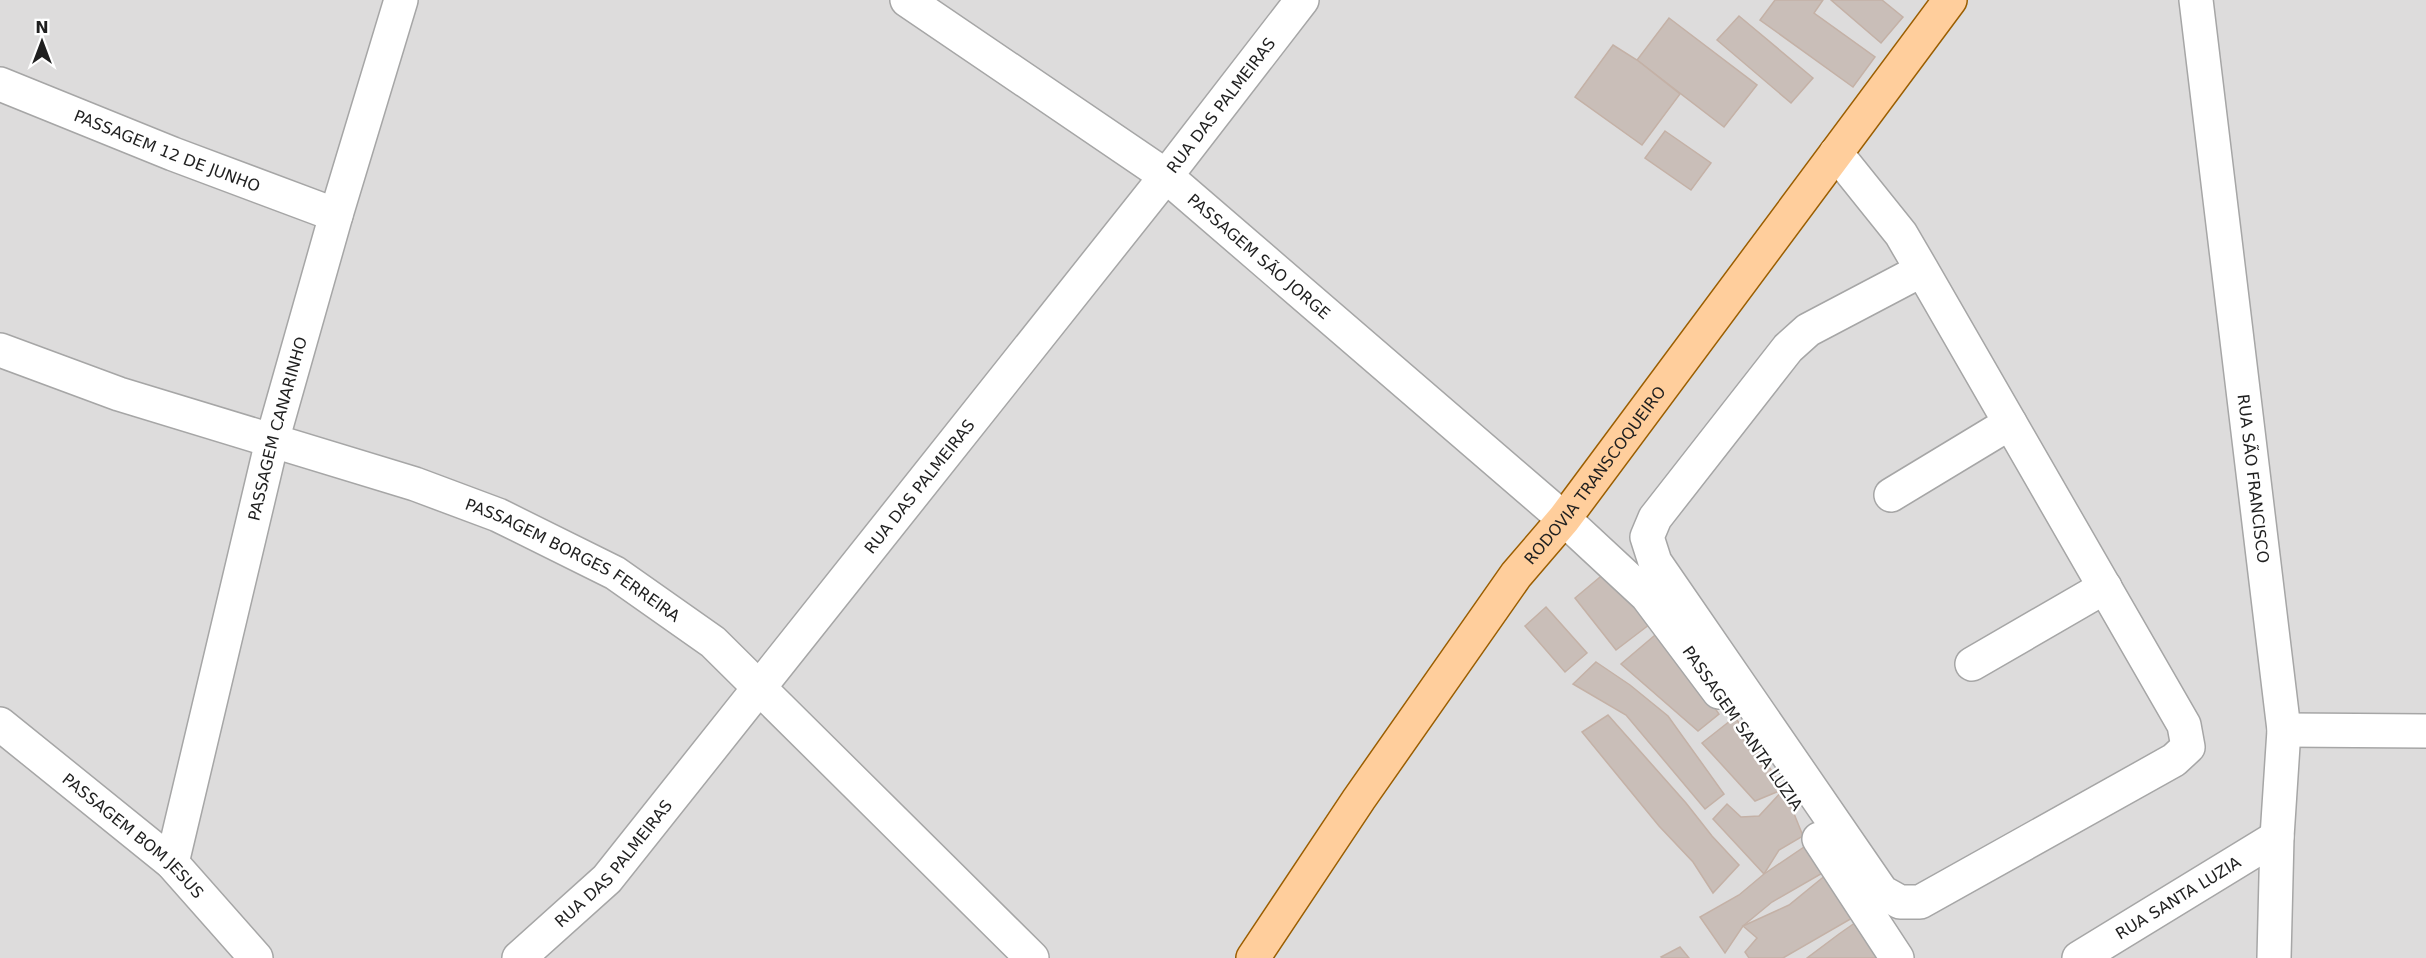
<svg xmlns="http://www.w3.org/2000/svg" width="2426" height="958" viewBox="0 0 2426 958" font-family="'DejaVu Sans',sans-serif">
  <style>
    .residential { fill: #dddcdc }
    .building { fill: #c9beb8; stroke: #c4b1a6; stroke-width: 1.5 }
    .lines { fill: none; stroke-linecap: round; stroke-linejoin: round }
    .minor-casing { stroke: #a6a6a6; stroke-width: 36 }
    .major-casing { stroke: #9b5e00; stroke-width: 36 }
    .minor { stroke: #fff; stroke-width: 33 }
    .major { stroke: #ffce9c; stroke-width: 33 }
    .labels { text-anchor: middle; stroke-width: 5; stroke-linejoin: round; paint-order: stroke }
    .street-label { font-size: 16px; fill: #1f1f1f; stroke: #fff }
  </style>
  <rect width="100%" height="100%" fill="#f1ece5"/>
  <rect class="residential" x="0" y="0" width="2426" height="958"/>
  <g class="building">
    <polygon points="1775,0 1823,0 1814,13 1875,57 1853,87 1760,20"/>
    <polygon points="1831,0 1882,0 1903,17 1881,43"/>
    <polygon points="1739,16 1813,78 1791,103 1717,40"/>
    <polygon points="1669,18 1757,85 1724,127 1637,60"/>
    <polygon points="1613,45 1637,60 1680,94 1642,145 1575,97"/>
    <polygon points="1665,131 1711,163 1691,190 1645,158"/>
    <polygon points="1612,567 1658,618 1616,650 1575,598"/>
    <polygon points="1546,607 1587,653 1565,672 1525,626"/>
    <polygon points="1661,630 1719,714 1698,731 1621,664"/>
    <polygon points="1596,662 1630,685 1668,716 1724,794 1705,809 1626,715 1573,684"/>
    <polygon points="1608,715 1686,803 1712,836 1739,865 1713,893 1693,862 1659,826 1582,732"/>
    <polygon points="1735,717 1784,789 1755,801 1702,743"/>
    <polygon points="1784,789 1803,836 1779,850 1764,874 1713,819 1727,804 1741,817 1759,816"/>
    <polygon points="1807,845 1826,871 1772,902 1743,926 1725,953 1700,917 1739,895 1764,874"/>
    <polygon points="1827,874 1854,917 1783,958 1749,958 1745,952 1757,938 1743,926 1789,905"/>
    <polygon points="1859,920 1883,958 1807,958 1839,934"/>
    <polygon points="1680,947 1689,958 1662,958 1661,957"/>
  </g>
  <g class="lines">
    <defs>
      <g id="minor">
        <path id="s1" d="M907,0L1166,176L1564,519L1647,596L1719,692"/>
        <path id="s2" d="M2196,0L2284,730L2277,837L2274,958"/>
        <path id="s3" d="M0,84L173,154L336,215"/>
        <polyline points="1836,153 1901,234 1922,270 2184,725 2188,747 2174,760 1920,902 1900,902 1882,892 1655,562 1647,537 1655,518 1788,348 1808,330 1922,270"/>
        <path id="s4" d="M0,350L119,394L415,484L498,515L615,573L713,642L1032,958"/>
        <polyline points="1891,495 2010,423"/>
        <polyline points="1972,664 2105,587"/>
        <path id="s5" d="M0,724L172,863L256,958"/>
        <polyline points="2284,730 2426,731"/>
        <polyline points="1819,839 1897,958"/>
        <path id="s6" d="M172,863L272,441L336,215L401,0"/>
        <path id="s7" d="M519,958L607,879L1166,176L1302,0"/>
        <path id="s8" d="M2079,958L2277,837"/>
      </g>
      <g id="major">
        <path id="s9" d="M1253,958L1359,799L1516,575L1564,519L1950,0"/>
      </g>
    </defs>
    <use href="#minor" class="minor-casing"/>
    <use href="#major" class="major-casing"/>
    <use href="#minor" class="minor"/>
    <use href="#major" class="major"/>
  </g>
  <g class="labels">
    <g class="street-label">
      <text dy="6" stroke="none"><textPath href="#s7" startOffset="1106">RUA DAS PALMEIRAS</textPath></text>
      <text dy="6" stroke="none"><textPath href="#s3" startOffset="180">PASSAGEM 12 DE JUNHO</textPath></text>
      <text dy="6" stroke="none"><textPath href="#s1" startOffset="436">PASSAGEM SÃO JORGE</textPath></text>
      <text dy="6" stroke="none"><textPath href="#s6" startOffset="447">PASSAGEM CANARINHO</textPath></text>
      <text dy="6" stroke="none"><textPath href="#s9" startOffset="592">RODOVIA TRANSCOQUEIRO</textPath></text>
      <text dy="6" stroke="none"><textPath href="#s2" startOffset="482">RUA SÃO FRANCISCO</textPath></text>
      <text dy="6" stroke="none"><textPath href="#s7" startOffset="620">RUA DAS PALMEIRAS</textPath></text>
      <text dy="6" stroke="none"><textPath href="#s4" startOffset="612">PASSAGEM BORGES FERREIRA</textPath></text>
      <text transform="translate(1743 728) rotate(55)" y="6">PASSAGEM SANTA LUZIA</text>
      <text dy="6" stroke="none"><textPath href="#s5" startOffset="174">PASSAGEM BOM JESUS</textPath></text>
      <text dy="6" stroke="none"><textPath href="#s7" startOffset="134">RUA DAS PALMEIRAS</textPath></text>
      <text dy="6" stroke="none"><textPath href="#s8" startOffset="116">RUA SANTA LUZIA</textPath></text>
    </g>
  </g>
  <g transform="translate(42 42)" stroke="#ffffff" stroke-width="4.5" paint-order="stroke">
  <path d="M0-4.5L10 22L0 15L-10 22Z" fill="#1f1f1f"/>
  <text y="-9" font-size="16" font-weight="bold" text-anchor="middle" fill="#1f1f1f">N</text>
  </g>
</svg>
